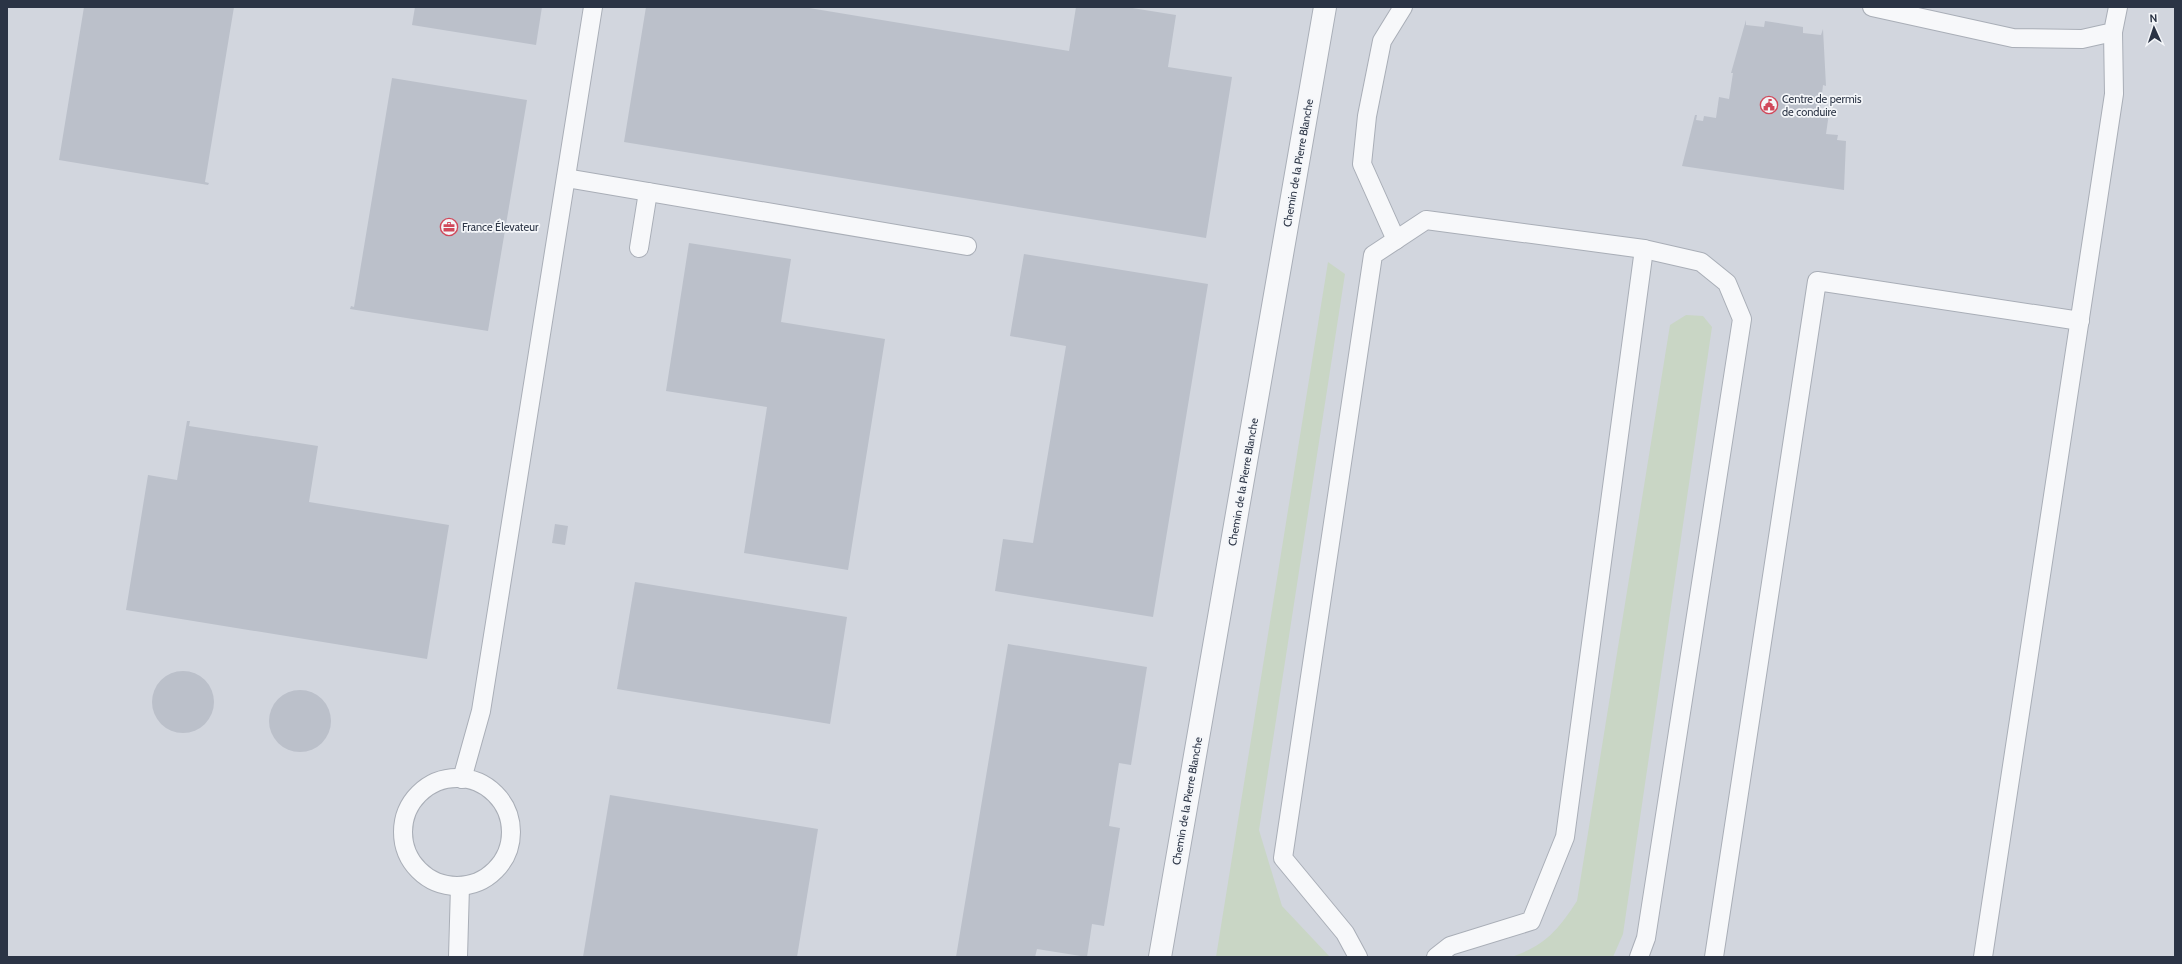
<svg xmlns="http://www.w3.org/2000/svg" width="2182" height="964" viewBox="0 0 2182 964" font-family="Cabin,sans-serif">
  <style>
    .built { fill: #d2d6de }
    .green { fill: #c9d6c5 }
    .building { fill: #bbc0ca }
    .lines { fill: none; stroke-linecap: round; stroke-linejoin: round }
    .lane-casing { stroke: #a9aeb7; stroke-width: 20 }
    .street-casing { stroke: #a9aeb7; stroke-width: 24 }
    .lane { stroke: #f7f8fa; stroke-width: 18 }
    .street { stroke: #f7f8fa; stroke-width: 22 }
    .labels { text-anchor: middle; stroke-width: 3.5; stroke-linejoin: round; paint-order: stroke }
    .poi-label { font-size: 11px; fill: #2b3445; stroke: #f4f6f9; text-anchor: start }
    .street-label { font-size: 11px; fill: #2b3445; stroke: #f4f6f9 }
  </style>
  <rect width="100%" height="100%" fill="#e4e7ec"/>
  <rect class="built" x="7" y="7" width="2168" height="950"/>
  <g class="green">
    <polygon points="1328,262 1345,274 1259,830 1282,906 1330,957 1216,957"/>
    <path d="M1686,315L1703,316L1712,327L1623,934L1613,957H1511C1545,946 1558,930 1577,901L1670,325Z"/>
  </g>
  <g class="building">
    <polygon points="84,7 234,7 205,182 209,183 208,185 59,160"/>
    <polygon points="415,7 542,7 536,45 412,25"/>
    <polygon points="646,7 803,7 1069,51 1076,7 1126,7 1176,15 1168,67 1232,77 1206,238 624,142"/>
    <polygon points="1746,20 1746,25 1764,27 1765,21 1803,27 1803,33 1821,35 1823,29 1826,86 1823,85 1820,112 1829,113 1826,134 1838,135 1837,140 1846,141 1844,190 1682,166 1695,115 1697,115 1696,120 1703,121 1704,116 1716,118 1719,97 1729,99 1733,73 1731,73"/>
    <polygon points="392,78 527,100 488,331 350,309 351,306 354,307"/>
    <polygon points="689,243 791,259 781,322 885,339 848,570 744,553 767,407 666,391"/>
    <polygon points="1024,254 1208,284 1153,617 995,591 1003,539 1033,543 1066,346 1010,336"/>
    <polygon points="187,421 190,421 189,426 318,446 309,502 449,525 427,659 126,610 148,475 177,480"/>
    <polygon points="555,524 568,526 565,545 552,543"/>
    <polygon points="635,582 847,617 830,724 617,689"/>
    <polygon points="1008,644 1147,667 1131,765 1119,763 1109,826 1120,828 1104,926 1092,924 1087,957 1037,949 1035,957 956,957"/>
    <circle cx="183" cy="702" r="31"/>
    <circle cx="300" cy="721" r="31"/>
    <polygon points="610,795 818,829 797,957 583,957"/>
  </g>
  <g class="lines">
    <defs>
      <g id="lane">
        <polyline points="1872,7 2013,38 2082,39 2113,32 2118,7"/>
        <polyline points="566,178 967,246"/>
        <polyline points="1396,240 1362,164 1367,116 1382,41 1403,7"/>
        <polyline points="639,248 648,192"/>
        <circle cx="457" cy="832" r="54"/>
        <polyline points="462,779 481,711 593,7"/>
        <polyline points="458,957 460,886"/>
        <polyline points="1358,957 1345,933 1283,858 1373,255 1426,220 1644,249 1701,262 1727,283 1742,319 1646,938 1639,957"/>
        <polyline points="1436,957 1450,946 1531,921 1565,837 1644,249"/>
        <polyline points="1714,957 1817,281 2080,321"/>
        <polyline points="1983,957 2114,94 2113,32"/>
      </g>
      <polyline id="street" points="1160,957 1325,7"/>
    </defs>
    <use href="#lane" class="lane-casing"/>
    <use href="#street" class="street-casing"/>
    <use href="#lane" class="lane"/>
    <use href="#street" class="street"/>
  </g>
  <defs>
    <symbol id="civic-ring" viewBox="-11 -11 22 22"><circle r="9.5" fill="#f4f6f9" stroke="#d1495b" stroke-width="1.5"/><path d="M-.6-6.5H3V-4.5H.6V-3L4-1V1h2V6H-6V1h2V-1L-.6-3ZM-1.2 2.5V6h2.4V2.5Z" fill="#d1495b"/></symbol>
    <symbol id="office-ring" viewBox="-11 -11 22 22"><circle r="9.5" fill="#f4f6f9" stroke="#d1495b" stroke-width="1.5"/><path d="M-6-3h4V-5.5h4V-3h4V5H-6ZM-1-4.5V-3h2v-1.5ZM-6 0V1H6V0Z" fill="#d1495b"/></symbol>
  </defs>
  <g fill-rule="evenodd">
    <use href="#civic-ring" x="1759" y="95" width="20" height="20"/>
    <use href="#office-ring" x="439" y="217" width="20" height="20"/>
  </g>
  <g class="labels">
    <g class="poi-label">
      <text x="1782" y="103">Centre de permis<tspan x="1782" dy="13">de conduire</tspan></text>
      <text x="462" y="231">France Élevateur</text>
    </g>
    <g class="street-label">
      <text transform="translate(1298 163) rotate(-80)" y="4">Chemin de la Pierre Blanche</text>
      <text transform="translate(1243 482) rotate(-80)" y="4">Chemin de la Pierre Blanche</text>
      <text transform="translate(1187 801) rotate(-80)" y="4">Chemin de la Pierre Blanche</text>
    </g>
  </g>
  <rect width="2182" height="964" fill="none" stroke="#2b3445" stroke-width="16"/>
  <g transform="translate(2154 28) rotate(357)" stroke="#f4f6f9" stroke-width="3" paint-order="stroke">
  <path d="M0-3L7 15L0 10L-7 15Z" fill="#2b3445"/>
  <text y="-6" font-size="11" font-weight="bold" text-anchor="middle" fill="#2b3445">N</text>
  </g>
</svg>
